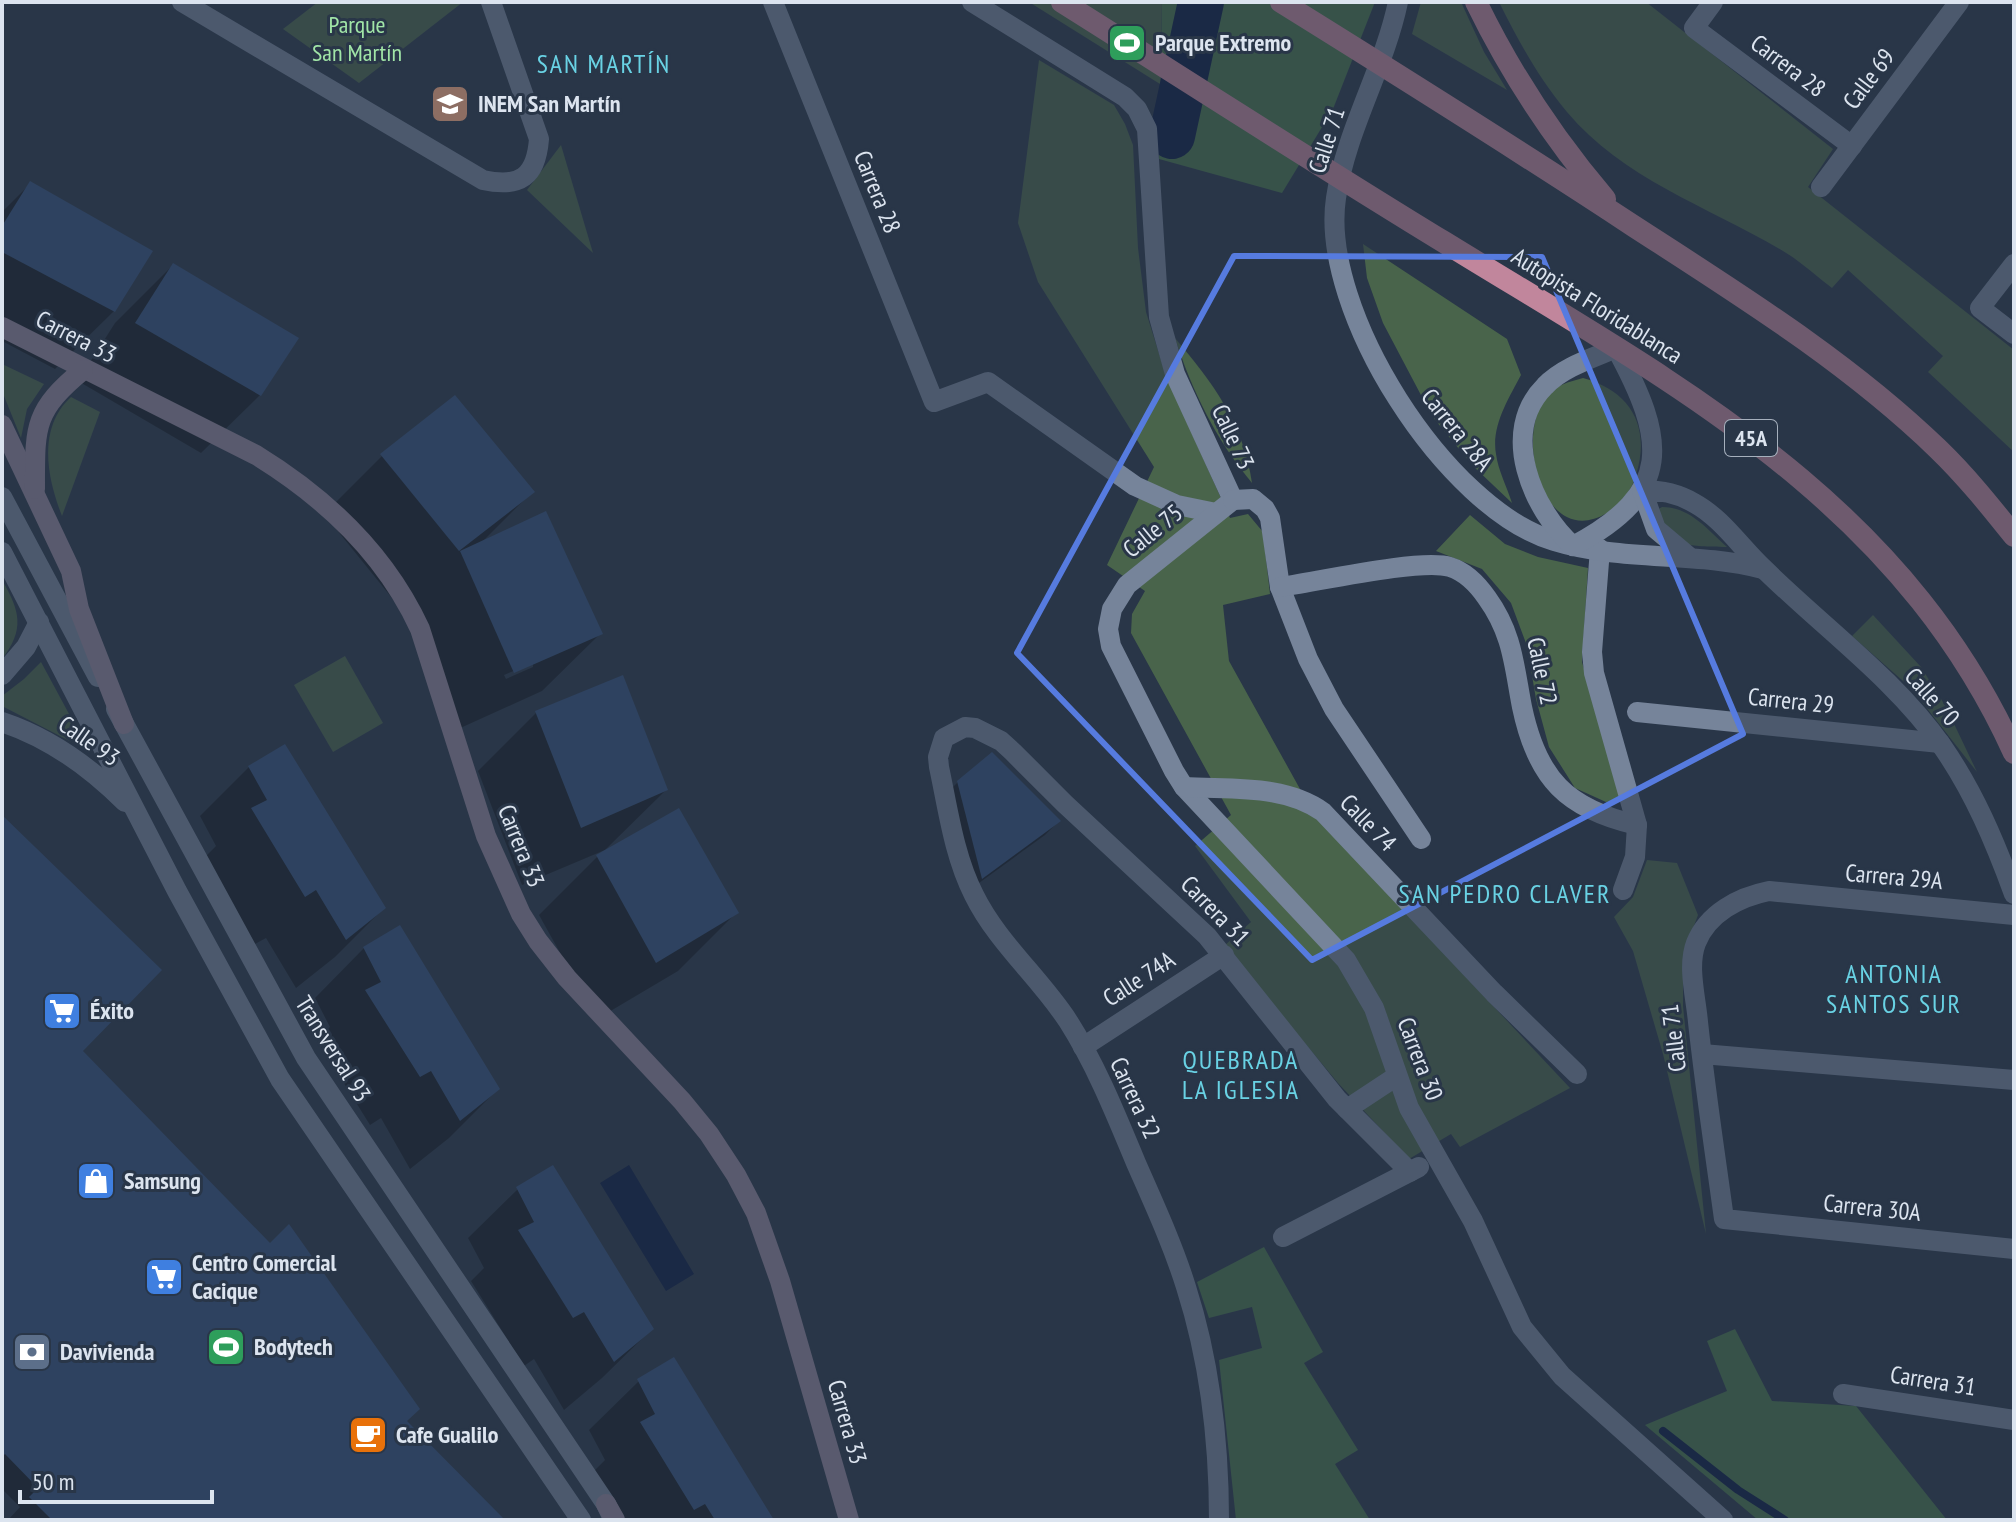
<svg xmlns="http://www.w3.org/2000/svg" width="2016" height="1522" viewBox="0 0 2016 1522" font-family="'PT Sans Narrow',sans-serif">
  <style>
    .green { fill: #49644b }
    .forest { fill: #47734b }
    .water { fill: #081940 }
    .shadow { fill: #0007; fill-rule: evenodd }
    .lines { fill: none; stroke-linecap: round; stroke-linejoin: round }
    .stream { stroke: #081940; stroke-width: 8 }
    .river { stroke: #081940; stroke-width: 46 }
    .building { fill: #34517c }
    .minor { stroke: #76849a; stroke-width: 20 }
    .tertiary { stroke: #76849a; stroke-width: 20 }
    .secondary { stroke: #92859b; stroke-width: 20 }
    .trunk { stroke: #c1869c; stroke-width: 22 }
    .marked { fill: none; stroke: #567bdf; stroke-width: 6; stroke-linejoin: round }
    .labels { text-anchor: middle; stroke-width: 6; stroke-linejoin: round; paint-order: stroke }
    .shield { fill: #293648; stroke: #a6b0bd; stroke-width: 2 }
    .shield-label { font-size: 22px; font-weight: bold; fill: #dce4ef }
    .park-label { font-size: 24px; fill: #a1e5a7; stroke: #293648 }
    .poi-label { font-size: 24px; font-weight: bold; fill: #dce4ef; stroke: #293648; text-anchor: start }
    .street-label { font-size: 24px; fill: #dce4ef; stroke: #293648 }
    .neighbourhood-label { font-size: 26px; letter-spacing: 2px; fill: #69d2e4; stroke: #293648 }
  </style>
  <rect width="100%" height="100%" fill="#293648"/>
  <g class="green">
    <polygon points="318,2 463,2 359,83 283,29"/>
    <polygon points="1029,2 1162,2 1160,84"/>
    <polygon points="1421,2 1461,2 1484,52 1507,90 1412,34"/>
    <path d="M1499,2H1646L1833,149L1808,187L2014,350V452L1928,372L1943,356L1848,270L1832,288C1816,276 1800,261 1783,251C1709,207 1623,179 1567,112C1538,77 1519,42 1499,2Z"/>
    <polygon points="1039,60 1114,105 1125,124 1133,145 1138,248 1146,312 1166,376 1230,518 1248,514 1263,532 1270,594 1223,605 1229,661 1315,816 1570,1088 1460,1147 1451,1134 1409,1159 1338,1083 1224,946 1251,922 1195,846 1231,815 1131,633 1132,614 1145,591 1107,565 1154,467 1038,282 1018,223"/>
    <polygon points="561,145 593,253 527,190"/>
    <path d="M1363,244L1507,339L1521,375C1509,398 1491,426 1496,454C1498,470 1507,487 1512,503L1473,466L1432,416L1383,323L1367,278Z"/>
    <path d="M1175,338C1213,383 1243,423 1252,483C1216,440 1192,391 1175,338Z"/>
    <polygon points="2,364 44,384 27,409 21,438 2,391"/>
    <path d="M1583,378C1631,391 1651,427 1636,475C1632,490 1620,505 1607,513C1543,551 1514,437 1546,397C1555,385 1569,382 1583,378Z"/>
    <path d="M71,397L100,412L62,516C47,478 37,428 71,397Z"/>
    <path d="M1662,507C1690,507 1707,529 1727,547C1687,546 1675,549 1657,510Z"/>
    <polygon points="1470,515 1505,544 1538,557 1588,568 1582,662 1623,800 1606,802 1575,788 1549,747 1536,699 1527,646 1511,603 1482,569 1436,551"/>
    <path d="M2,580C20,611 25,629 2,659Z"/>
    <polygon points="1873,615 1921,667 1946,707 1977,772 1911,688 1852,636"/>
    <polygon points="345,656 383,723 333,752 294,685"/>
    <polygon points="41,662 89,751 2,706 2,696 24,679"/>
    <polygon points="1647,860 1677,863 1698,915 1683,955 1683,1006 1706,1234 1663,1054 1633,951 1614,917 1633,897"/>
  </g>
  <g class="forest">
    <polygon points="1162,2 1375,2 1333,109 1282,193 1159,159"/>
    <polygon points="1264,1247 1323,1352 1304,1363 1358,1450 1335,1464 1370,1520 1236,1520 1219,1360 1262,1348 1252,1307 1209,1318 1197,1282"/>
    <polygon points="1735,1329 1772,1401 1856,1406 1947,1520 1758,1520 1645,1425 1727,1391 1707,1341"/>
  </g>
  <polygon class="water" points="629,1165 694,1274 666,1291 600,1183"/>
  <g class="shadow">
    <polygon points="31,183 114,311 55,369 2,341 2,212"/>
    <polygon points="173,265 260,395 201,453 78,381 115,323"/>
    <path d="M382,456L532,492L481,543L601,633L542,691L456,730L400,608L324,514ZM533,663V667L506,679L504,675Z"/>
    <polygon points="536,713 666,790 605,850 522,885 478,771"/>
    <polygon points="249,767 384,908 335,957 296,988 266,938 255,944 203,859 216,846 200,816"/>
    <polygon points="958,782 1059,821 1045,835 968,891 944,796"/>
    <polygon points="678,811 736,913 678,971 597,1019 539,915 597,857"/>
    <polygon points="2,817 80,1051 404,1421 502,1520 8,1520 20,1507 2,1489"/>
    <polygon points="364,948 498,1089 449,1138 410,1169 381,1118 370,1125 317,1040 330,1027 315,998"/>
    <polygon points="518,1189 652,1329 602,1378 564,1410 534,1359 524,1366 471,1281 484,1268 468,1238"/>
    <polygon points="639,1381 772,1520 621,1520 592,1473 605,1460 589,1430"/>
  </g>
  <g class="lines">
    <polyline class="stream" points="1663,1431 1738,1490 1785,1520"/>
    <polyline class="river" points="1172,136 1201,2"/>
  </g>
  <g class="building">
    <polygon points="30,181 153,251 115,312 2,252 2,226"/>
    <polygon points="173,263 299,338 261,396 135,323"/>
    <polygon points="455,395 535,492 459,551 380,454"/>
    <polygon points="546,511 603,634 514,673 460,551"/>
    <polygon points="623,675 668,790 581,828 535,711"/>
    <polygon points="285,744 386,908 346,940 316,890 305,897 251,808 267,800 248,766"/>
    <polygon points="992,752 1061,821 982,879 957,781"/>
    <polygon points="679,808 739,913 656,963 596,855"/>
    <polygon points="2,815 162,970 83,1051 270,1243 289,1224 420,1409 407,1421 505,1520 52,1520 29,1497 38,1488 5,1454 2,1457"/>
    <polygon points="400,925 500,1089 460,1121 431,1071 420,1077 365,990 381,982 363,947"/>
    <polygon points="553,1165 654,1329 614,1362 584,1312 573,1318 518,1230 534,1222 516,1187"/>
    <polygon points="674,1357 774,1520 715,1520 705,1504 694,1510 640,1422 655,1414 637,1379"/>
  </g>
  <g class="lines">
    <g class="minor">
      <path d="M182,2L483,180C520,188 536,177 539,139L491,2"/>
      <polyline points="773,2 934,402 988,382 1135,486 1177,505 1216,513"/>
      <polyline points="972,2 1125,97 1137,109 1147,129 1159,317 1175,374 1233,500"/>
      <polyline points="1713,2 1694,28 1852,146"/>
      <polyline points="1821,187 1959,2"/>
      <polyline points="2014,264 1980,308 2014,334"/>
      <polyline points="1233,500 1127,585 1112,609 1108,629 1111,646 1174,771 1184,787 1346,960 1374,1008 1409,1108 1473,1221 1522,1327 1562,1376 1723,1520"/>
      <polyline points="1233,500 1253,499 1265,509 1270,518 1280,587 1308,659 1334,709 1421,839"/>
      <polyline points="1600,549 1592,652 1594,673 1637,825 1635,857 1623,890"/>
      <path d="M1280,587C1316,582 1421,558 1450,567C1466,572 1478,585 1487,598C1513,634 1514,666 1522,707C1537,779 1567,809 1637,825"/>
      <polyline points="1637,712 1940,743"/>
      <path d="M1184,787C1231,790 1284,784 1323,812L1494,993L1577,1074"/>
      <path d="M2014,915L1769,891C1739,897 1708,913 1696,943C1687,966 1696,998 1698,1022C1705,1088 1715,1153 1724,1219L2014,1249"/>
      <polyline points="1083,1047 1224,955"/>
      <polyline points="1702,1054 2014,1080"/>
      <polyline points="1347,1109 1397,1076"/>
      <polyline points="1283,1237 1419,1167"/>
      <polyline points="1843,1394 2014,1420"/>
      <path d="M1219,1520C1219,1441 1210,1362 1186,1287C1173,1245 1154,1204 1136,1163C1116,1115 1096,1065 1068,1021C1040,978 997,942 974,895C954,856 948,809 939,767L938,757L944,738L965,727L975,728L1001,741L1013,752L1065,804L1207,936L1337,1099L1410,1172"/>
    </g>
    <g class="tertiary">
      <path d="M1398,2C1384,69 1346,130 1336,198C1319,310 1446,509 1554,541C1622,562 1695,551 1763,569"/>
      <path d="M1616,348C1666,440 1675,492 1573,546C1532,509 1499,432 1545,386C1563,367 1593,358 1616,348Z"/>
      <polyline points="2,497 98,677"/>
      <polyline points="2,552 177,891 280,1079 581,1520"/>
      <path d="M1688,556L1656,529L1642,490C1659,490 1679,494 1694,503C1722,518 1742,549 1765,570C1823,627 1896,680 1942,746C1974,792 1995,842 2014,894"/>
      <polyline points="2,675 26,647 39,622"/>
      <polyline points="116,709 306,1058 606,1504 613,1519"/>
      <path d="M2,722C50,738 89,766 125,802"/>
    </g>
    <g class="secondary">
      <path d="M2,327L256,455C326,498 385,553 420,629L486,836L521,914L538,941L567,978L682,1101L709,1134L736,1175L756,1213L780,1281L849,1520"/>
      <polyline points="2,425 71,571 79,609 124,724"/>
      <path d="M35,489C35,427 33,411 83,370"/>
      <polyline points="606,1504 615,1520"/>
    </g>
    <g class="trunk">
      <path d="M1062,2C1189,82 1316,164 1444,242C1671,382 1898,498 2014,753"/>
      <path d="M1281,2C1400,76 1518,150 1635,227C1740,295 1848,362 1938,449C1966,476 1990,506 2014,536"/>
      <path d="M1476,2C1511,74 1553,138 1605,199"/>
    </g>
  </g>
  <path d="M0 0H2016V1522H0ZM1234,256L1542,257L1743,734L1312,960L1017,653Z" fill="#293648" fill-opacity=".55" fill-rule="evenodd"/>
  <path class="marked" d="M1234,256L1542,257L1743,734L1312,960L1017,653Z"/>
  <defs>
    <symbol id="stadium-square" viewBox="-11 -11 22 22"><rect x="-9" y="-9" width="18" height="18" rx="4" fill="#2e9e5b" stroke="#293648"/><path d="M0-5a6.5 5 0 1 0 0 10a6.5 5 0 1 0 0-10ZM-3.5-1.8h7v3.6h-7Z" fill="#fff"/></symbol>
    <symbol id="school-square" viewBox="-11 -11 22 22"><rect x="-9" y="-9" width="18" height="18" rx="4" fill="#8d6e63" stroke="#293648"/><path d="M0-5L7-2L0 1L-7-2ZM-4 1L0 2.5L4 1V4Q0 6-4 4Z" fill="#fff"/></symbol>
    <symbol id="supermarket-square" viewBox="-11 -11 22 22"><rect x="-9" y="-9" width="18" height="18" rx="4" fill="#3f7fe0" stroke="#293648"/><path d="M-6-5.5h2.5l.6 2H6L4.5 2H-2.5L-4.4-4H-6ZM-1.5 3.2a1.3 1.3 0 1 0 .1 0ZM3 3.2a1.3 1.3 0 1 0 .1 0Z" fill="#fff"/></symbol>
    <symbol id="shop-square" viewBox="-11 -11 22 22"><rect x="-9" y="-9" width="18" height="18" rx="4" fill="#3f7fe0" stroke="#293648"/><path d="M-5-2.5h2.3a2.7 3.5 0 0 1 5.4 0H5L5.5 6h-11ZM-1.5-2.5h3a1.5 2.3 0 0 0-3 0Z" fill="#fff"/></symbol>
    <symbol id="bank-square" viewBox="-11 -11 22 22"><rect x="-9" y="-9" width="18" height="18" rx="4" fill="#5c6f8a" stroke="#293648"/><path d="M-6-4H6V4H-6ZM0-2.3a2.3 2.3 0 1 0 0 4.6a2.3 2.3 0 1 0 0-4.6Z" fill="#fff"/></symbol>
    <symbol id="cafe-square" viewBox="-11 -11 22 22"><rect x="-9" y="-9" width="18" height="18" rx="4" fill="#e8710a" stroke="#293648"/><path d="M-5.5-4.5H6V0H3Q3 3.5 0 3.5H-2.5Q-5.5 3.5-5.5 0ZM3-3.2v2h1.7v-2ZM-6 4.5H4V6H-6Z" fill="#fff"/></symbol>
  </defs>
  <g fill-rule="evenodd">
    <use href="#stadium-square" x="1105" y="21" width="44" height="44"/>
    <use href="#school-square" x="428" y="82" width="44" height="44"/>
    <use href="#supermarket-square" x="40" y="989" width="44" height="44"/>
    <use href="#shop-square" x="74" y="1159" width="44" height="44"/>
    <use href="#supermarket-square" x="142" y="1255" width="44" height="44"/>
    <use href="#stadium-square" x="204" y="1325" width="44" height="44"/>
    <use href="#bank-square" x="10" y="1330" width="44" height="44"/>
    <use href="#cafe-square" x="346" y="1413" width="44" height="44"/>
  </g>
  <g class="labels">
    <rect class="shield" x="1725" y="420" width="52" height="36" rx="6"/>
    <g class="shield-label">
      <text x="1751" y="446">45A</text>
    </g>
    <g class="park-label">
      <text x="357" y="33">Parque<tspan x="357" dy="28">San Martín</tspan></text>
    </g>
    <g class="poi-label">
      <text x="1155" y="51">Parque Extremo</text>
      <text x="478" y="112">INEM San Martín</text>
      <text x="90" y="1019">Éxito</text>
      <text x="124" y="1189">Samsung</text>
      <text x="192" y="1271">Centro Comercial<tspan x="192" dy="28">Cacique</tspan></text>
      <text x="254" y="1355">Bodytech</text>
      <text x="60" y="1360">Davivienda</text>
      <text x="396" y="1443">Cafe Gualilo</text>
    </g>
    <g class="street-label">
      <text transform="translate(1788 66) rotate(37)" y="8">Carrera 28</text>
      <text transform="translate(1869 79) rotate(-53)" y="8">Calle 69</text>
      <text transform="translate(1327 140) rotate(-72)" y="8">Calle 71</text>
      <text transform="translate(877 192) rotate(68)" y="8">Carrera 28</text>
      <text transform="translate(1597 306) rotate(32)" y="8">Autopista Floridablanca</text>
      <text transform="translate(76 337) rotate(27)" y="8">Carrera 33</text>
      <text transform="translate(1457 430) rotate(51)" y="8">Carrera 28A</text>
      <text transform="translate(1233 437) rotate(65)" y="8">Calle 73</text>
      <text transform="translate(1153 531) rotate(-39)" y="8">Calle 75</text>
      <text transform="translate(1542 671) rotate(78)" y="8">Calle 72</text>
      <text transform="translate(1932 697) rotate(48)" y="8">Calle 70</text>
      <text transform="translate(1791 701) rotate(6)" y="8">Carrera 29</text>
      <text transform="translate(89 741) rotate(35)" y="8">Calle 93</text>
      <text transform="translate(1368 823) rotate(46)" y="8">Calle 74</text>
      <text transform="translate(521 846) rotate(68)" y="8">Carrera 33</text>
      <text transform="translate(1894 877) rotate(5)" y="8">Carrera 29A</text>
      <text transform="translate(1215 911) rotate(46)" y="8">Carrera 31</text>
      <text transform="translate(1139 979) rotate(-33)" y="8">Calle 74A</text>
      <text transform="translate(1674 1038) rotate(-97)" y="8">Calle 71</text>
      <text transform="translate(333 1049) rotate(58)" y="8">Transversal 93</text>
      <text transform="translate(1420 1059) rotate(69)" y="8">Carrera 30</text>
      <text transform="translate(1135 1098) rotate(65)" y="8">Carrera 32</text>
      <text transform="translate(1872 1208) rotate(6)" y="8">Carrera 30A</text>
      <text transform="translate(1933 1381) rotate(9)" y="8">Carrera 31</text>
      <text transform="translate(847 1422) rotate(74)" y="8">Carrera 33</text>
    </g>
    <g class="neighbourhood-label">
      <text x="604" y="73">SAN MARTÍN</text>
      <text x="1505" y="903">SAN PEDRO CLAVER</text>
      <text x="1894" y="983">ANTONIA<tspan x="1894" dy="30">SANTOS SUR</tspan></text>
      <text x="1241" y="1069">QUEBRADA<tspan x="1241" dy="30">LA IGLESIA</tspan></text>
    </g>
  </g>
  <rect width="2016" height="1522" fill="none" stroke="#dce4ef" stroke-width="8"/>
  <path d="M20 1490v12h192v-12" fill="none" stroke="#dce4ef" stroke-width="4"/>
  <text x="32" y="1490" font-size="24" fill="#dce4ef" stroke="#293648" stroke-width="6" paint-order="stroke">50 m</text>
</svg>
